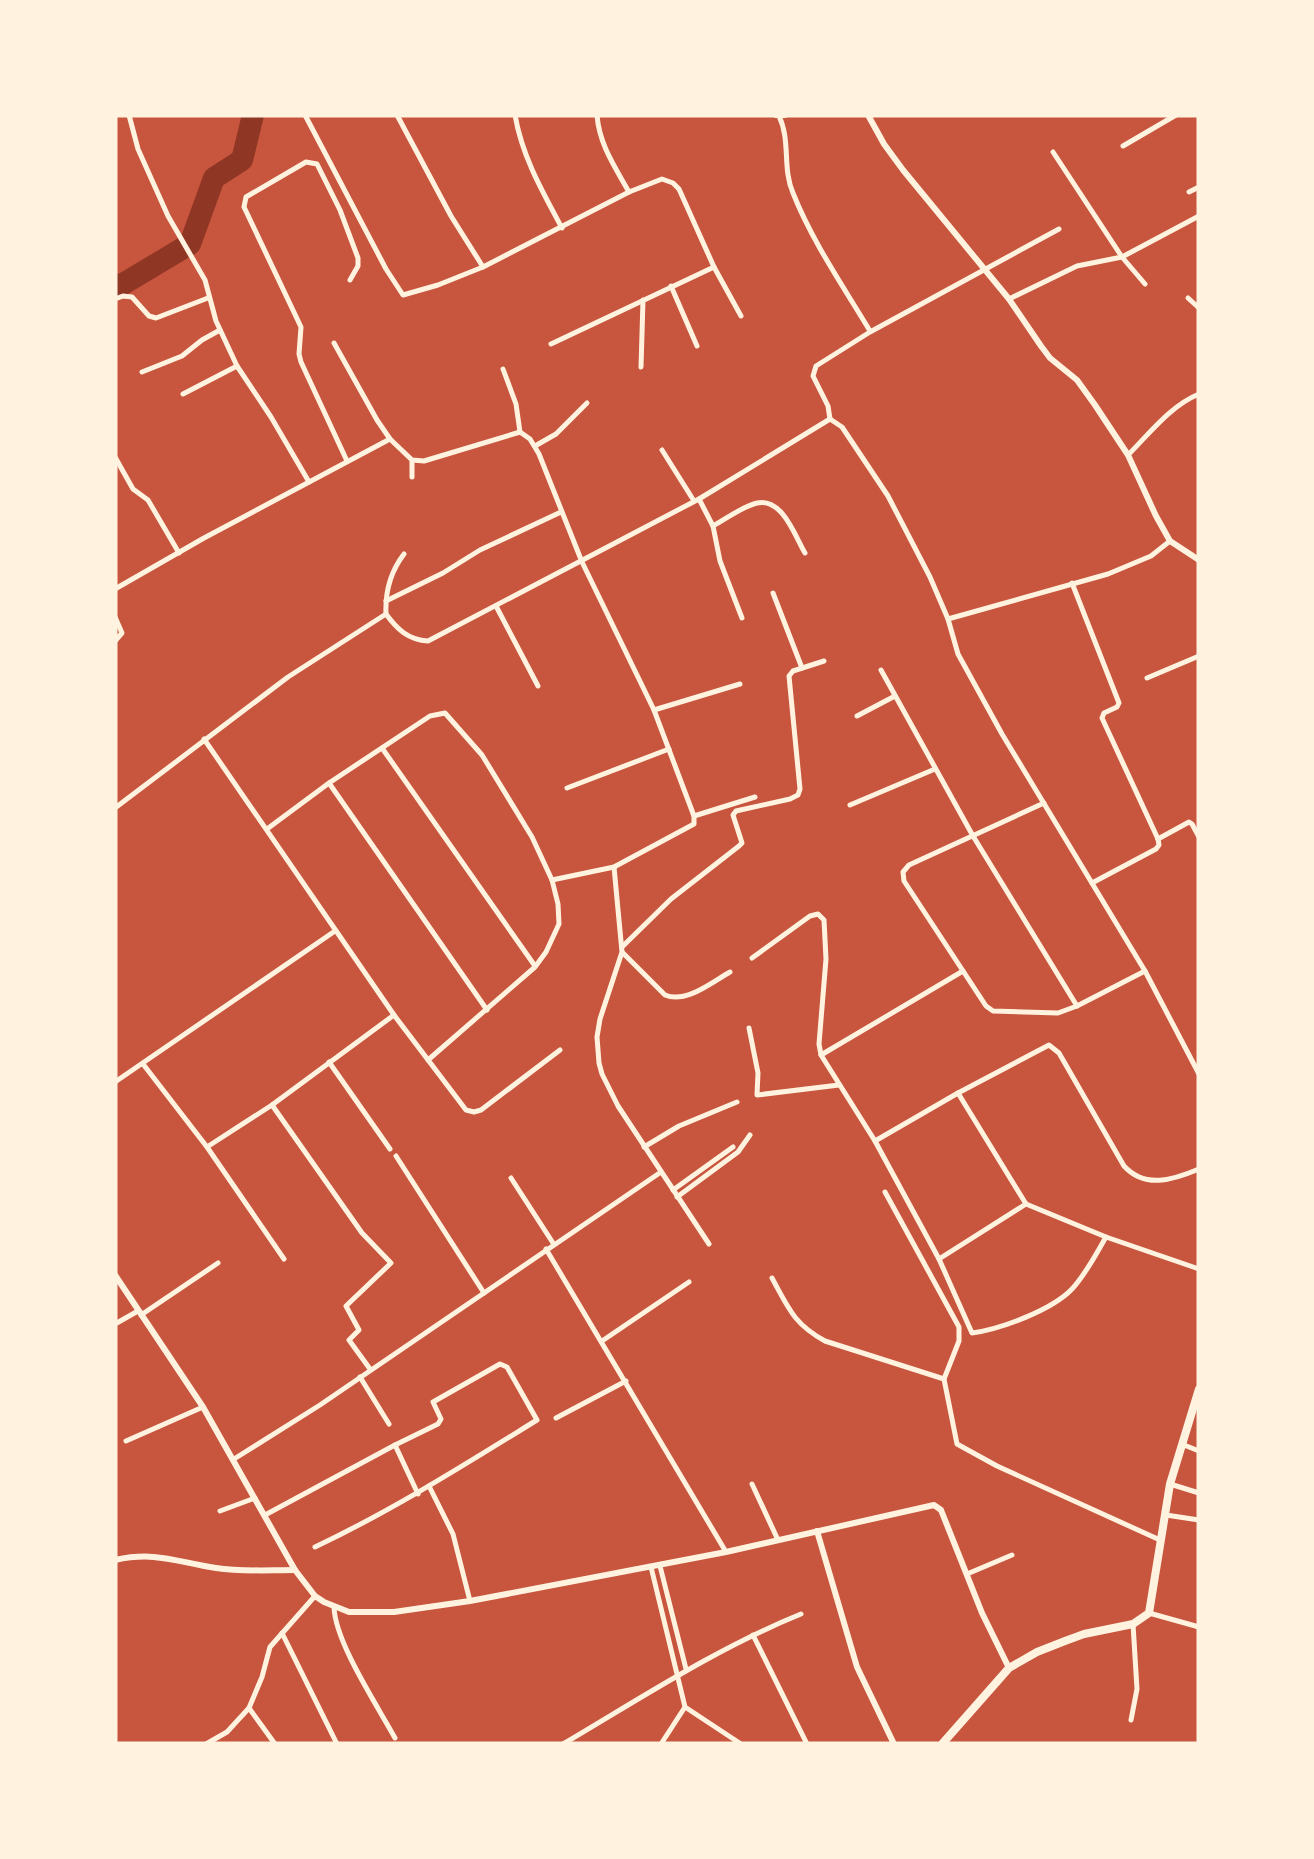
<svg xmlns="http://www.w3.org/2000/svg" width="1314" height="1859" viewBox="0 0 1314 1859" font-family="'Open Sans',sans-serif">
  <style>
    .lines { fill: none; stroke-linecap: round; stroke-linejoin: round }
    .river { stroke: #8f3625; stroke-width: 22 }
    .minor { stroke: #fff3e0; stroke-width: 5 }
    .tertiary { stroke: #fff3e0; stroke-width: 6 }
    .secondary { stroke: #fff3e0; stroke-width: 8 }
  </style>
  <rect width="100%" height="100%" fill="#c8553d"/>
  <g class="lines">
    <polyline class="river" points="115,285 123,284 190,244 214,178 242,160 253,115"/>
    <g class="minor">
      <polyline points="129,115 138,149 168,216 205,280 216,321 237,366 271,417 309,482"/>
      <polyline points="305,115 386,269 403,295 438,285 483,267 629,192 662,179 673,183 679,189 714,267 741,316"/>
      <polyline points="397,115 451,216 483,267"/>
      <path d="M515,115C522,156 542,191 562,228"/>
      <path d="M597,115C599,144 615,167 629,192"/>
      <path d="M779,116C791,141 782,168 793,193C812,241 843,286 870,331"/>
      <polyline points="1123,146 1176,115"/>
      <polyline points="1053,152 1122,257 1145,284"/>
      <polyline points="1189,192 1199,187"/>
      <polyline points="671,286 697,346"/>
      <polyline points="1188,298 1199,308"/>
      <polyline points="115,299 123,296 132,297 149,316 156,318 208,298"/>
      <polyline points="1009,299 1077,266 1122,257 1199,216"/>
      <polyline points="334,343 377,420 390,439 412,460 424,461 520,432 530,439 539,454 582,562 654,710 694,816 694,824 614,867 552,880"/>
      <polyline points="551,344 714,267"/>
      <polyline points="641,367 643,300"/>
      <polyline points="503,369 516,404 520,432"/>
      <polyline points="142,372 182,356 202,340 220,330"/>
      <polyline points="183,394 237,366"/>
      <polyline points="830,419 842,427 888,496 930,577 948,619 958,654 1002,734 1145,971 1199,1074"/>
      <polyline points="830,419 828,406 813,376 816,366 870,332 1059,229"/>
      <polyline points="535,446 556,434 587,403"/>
      <polyline points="662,450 694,501"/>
      <path d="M1128,455C1150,433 1170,406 1199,394"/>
      <polyline points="115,457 133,489 148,500 179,553"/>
      <polyline points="412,460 412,477"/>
      <polyline points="347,461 301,362 299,354 301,327 244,207 246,197 306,162 317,164 340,210 358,258 358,266 350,280"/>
      <polyline points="699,499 713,526 720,561 742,618"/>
      <path d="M713,526C726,519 743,506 757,503C782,497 795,536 805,553"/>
      <path d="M404,554C391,571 385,592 386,614C397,629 408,640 428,641L699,499L830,419"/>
      <polyline points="1072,583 1119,703 1117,707 1104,713 1102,718 1158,839"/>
      <polyline points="115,589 204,538 390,439"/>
      <polyline points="773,593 802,668"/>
      <polyline points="386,601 443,573 480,550 561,512"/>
      <polyline points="496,606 538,686"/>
      <polyline points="115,617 122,633 115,641"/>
      <polyline points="948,619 1108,574 1151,556 1170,541"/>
      <polyline points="881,670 973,836 1077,1006"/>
      <polyline points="1147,678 1199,656"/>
      <polyline points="654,710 740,684"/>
      <polyline points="857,716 895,696"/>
      <polyline points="204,739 394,1015 466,1110 474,1112 481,1110 560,1050"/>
      <polyline points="382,748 535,966"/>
      <polyline points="329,783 487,1010"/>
      <polyline points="567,788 669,749"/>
      <polyline points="1044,803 909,865 903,872 904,881 986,1006 993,1011 1058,1013 1077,1006 1145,971"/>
      <polyline points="850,805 935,769"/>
      <polyline points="115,808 288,677 386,614"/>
      <polyline points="694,816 755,797"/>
      <polyline points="267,829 329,783 430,716 445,713 482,755 532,837 552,880 558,904 559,924 546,952 535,967 428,1060"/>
      <polyline points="1158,839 1189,822 1192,824 1199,837"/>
      <polyline points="614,867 622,952 600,1019 597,1037 599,1063 602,1074 618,1106 709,1244"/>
      <polyline points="1092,883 1156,849 1159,845 1158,839"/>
      <polyline points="622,947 671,899 739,846 742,843 733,815 736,811 790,799 798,795 800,789 789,676 793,671 824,661"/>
      <path d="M623,953L665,995C686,1004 712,982 730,972"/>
      <path d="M752,958L810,916L818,914L824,920L826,959L819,1044L821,1055L875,1141L939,1259L972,1333C1001,1329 1052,1310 1072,1289C1086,1274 1096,1254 1106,1237"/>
      <polyline points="749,1028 758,1073 757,1095 839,1085"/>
      <polyline points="821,1055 963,971"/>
      <polyline points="329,1062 390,1149"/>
      <polyline points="143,1064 207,1147 284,1259"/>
      <polyline points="115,1082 335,931"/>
      <polyline points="958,1093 1026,1204 1106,1237 1199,1269"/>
      <polyline points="272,1105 362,1233 391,1263 346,1306 359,1330 349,1340 370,1369"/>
      <path d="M875,1141L958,1093L1049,1045L1059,1053L1124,1166C1145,1189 1173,1180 1199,1169"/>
      <polyline points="207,1147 272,1105 394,1015"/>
      <polyline points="644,1147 679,1126 737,1102"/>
      <polyline points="396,1156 484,1293"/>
      <polyline points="511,1178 553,1243"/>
      <polyline points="673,1190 733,1147"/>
      <polyline points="885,1192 959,1327 959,1341 944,1379 957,1444 997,1466 1160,1540"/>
      <polyline points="677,1197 738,1152 750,1135"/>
      <polyline points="546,1249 726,1552"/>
      <polyline points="939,1259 1026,1204"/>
      <path d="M772,1278C789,1309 794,1324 825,1341L944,1379"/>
      <polyline points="141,1315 218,1263"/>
      <polyline points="115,1324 138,1311"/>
      <polyline points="602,1341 689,1282"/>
      <polyline points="360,1377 389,1424"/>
      <polyline points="556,1418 626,1381"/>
      <polyline points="126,1441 203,1407"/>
      <polyline points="395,1445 418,1494"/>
      <polyline points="1184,1445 1199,1451"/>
      <polyline points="234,1459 320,1405 661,1172"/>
      <polyline points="752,1484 778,1540"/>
      <polyline points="1170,1484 1199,1493"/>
      <polyline points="429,1486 453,1534 470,1601"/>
      <polyline points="220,1511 255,1498"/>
      <path d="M265,1515L395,1445L438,1424L441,1419L433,1402L500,1364L507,1367L537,1420C464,1465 393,1510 315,1547"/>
      <polyline points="1166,1515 1199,1520"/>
      <polyline points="660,1566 686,1669"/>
      <polyline points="651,1567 685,1707 741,1744"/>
      <polyline points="967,1574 1012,1555"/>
      <path d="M334,1607C335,1642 377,1705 395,1738"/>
      <polyline points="1149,1613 1199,1627"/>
      <polyline points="282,1633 337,1744"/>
      <polyline points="753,1635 807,1744"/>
      <polyline points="249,1708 275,1744"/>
      <polyline points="1131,1720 1137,1689 1133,1624"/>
      <polyline points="206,1744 227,1732 249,1708 262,1677 270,1647 315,1596"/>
      <path d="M563,1744C641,1698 717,1648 801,1614"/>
      <polyline points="661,1744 685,1707"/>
    </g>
    <g class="tertiary">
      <polyline points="776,115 785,115"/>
      <polyline points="868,115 884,144 903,170 1009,299 1041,346 1050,358 1077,380 1095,405 1128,455 1156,516 1170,541 1199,560"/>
      <polyline points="115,1275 203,1407 295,1570 315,1596 324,1602 349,1612 394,1612 470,1601 726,1552 934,1505 941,1510 982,1613 1009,1668"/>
      <polyline points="817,1531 857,1667 894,1744"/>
      <path d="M115,1560C157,1551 176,1562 216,1568C242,1572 269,1570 295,1570"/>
    </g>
    <polyline class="secondary" points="942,1744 1009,1668 1037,1652 1065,1641 1084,1634 1133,1624 1149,1613 1170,1484 1199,1389"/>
  </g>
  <rect width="1314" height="1859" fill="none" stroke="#fff3e0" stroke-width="235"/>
</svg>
